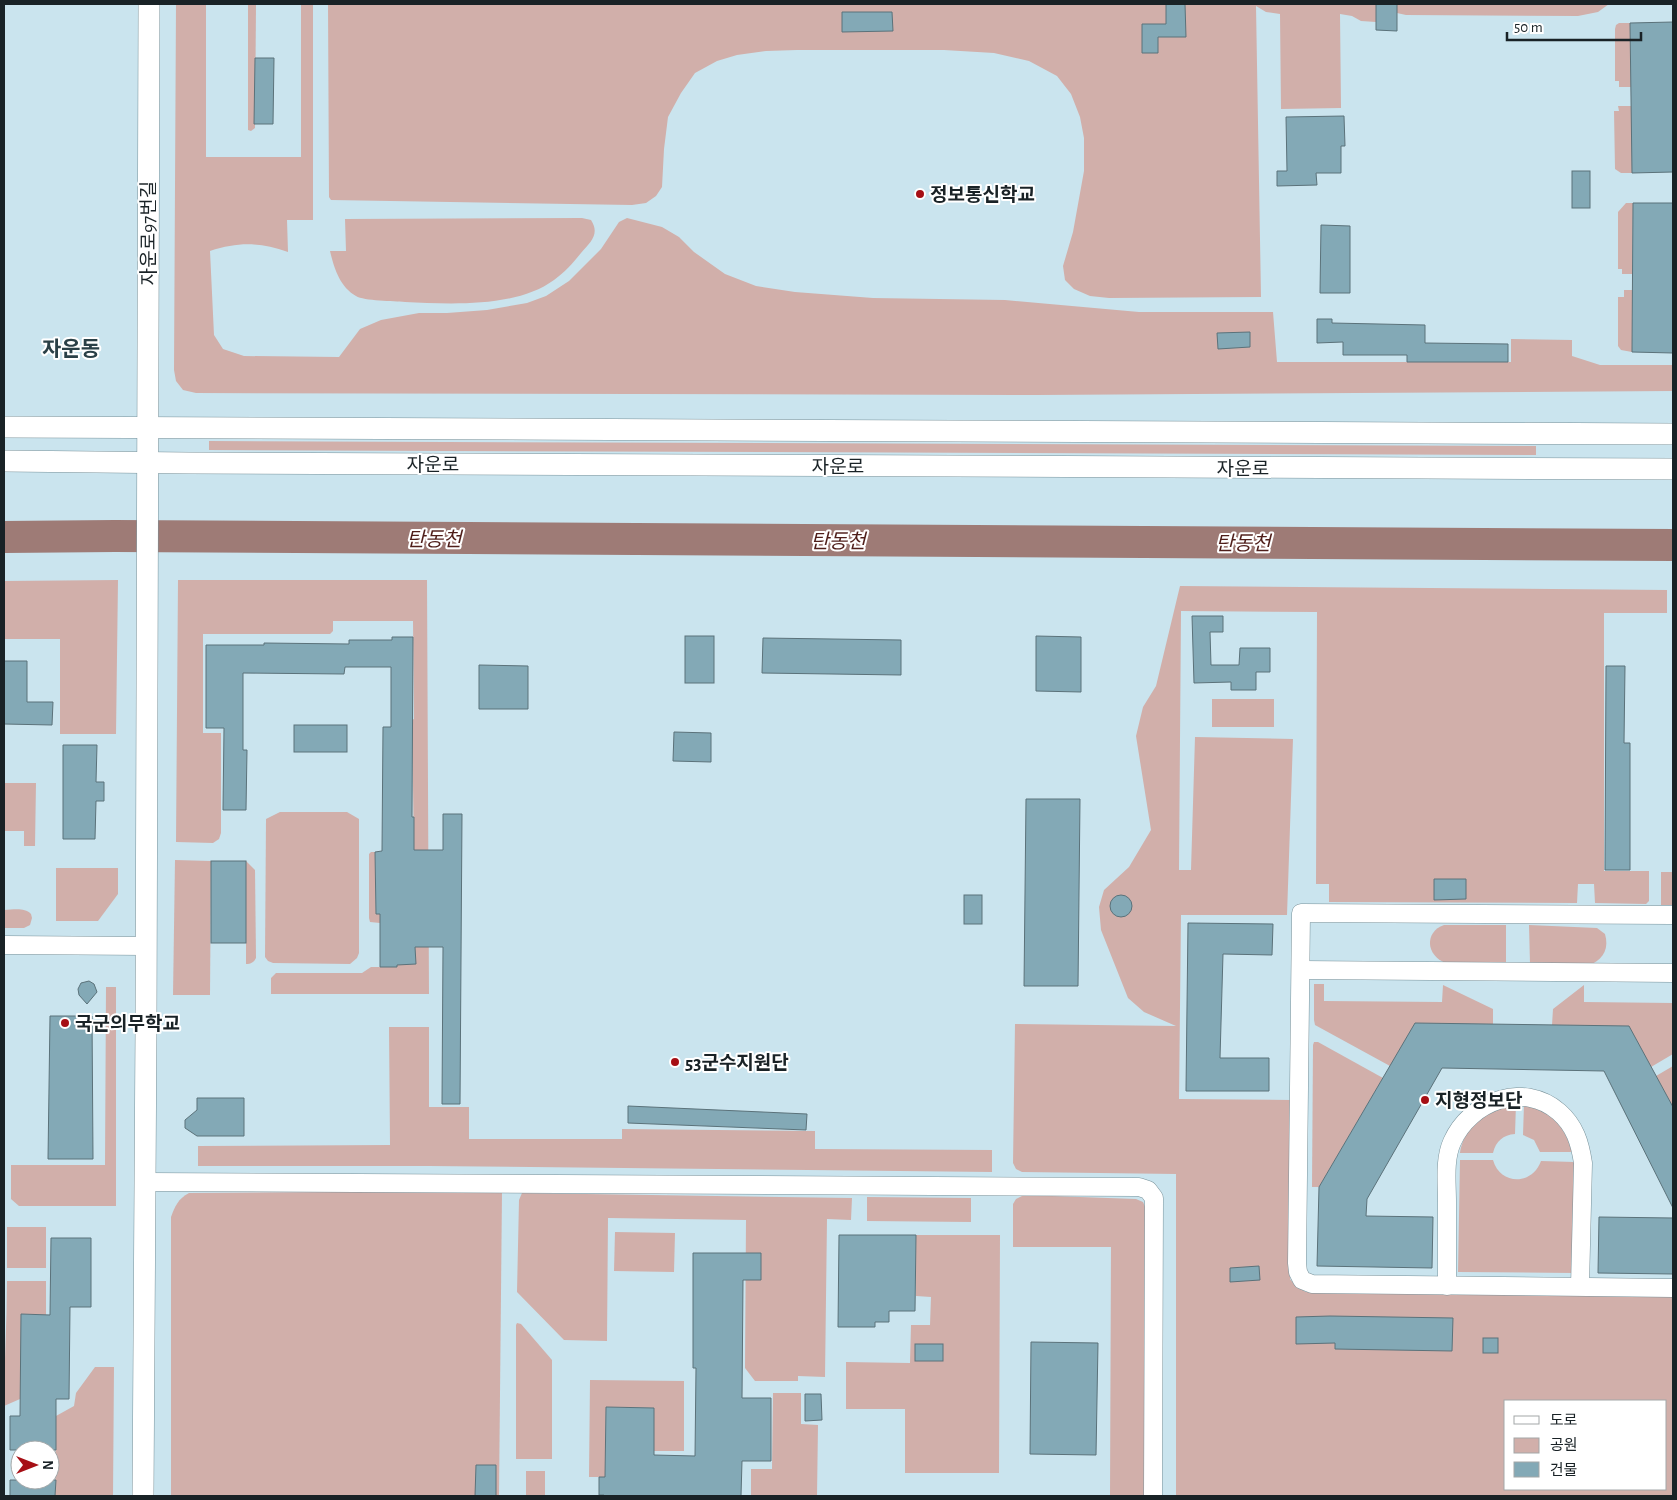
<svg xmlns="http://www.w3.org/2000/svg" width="1677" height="1500" viewBox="0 0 1677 1500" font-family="'Alegreya Sans','Noto Sans KR',sans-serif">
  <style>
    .green { fill: #d1afaa; fill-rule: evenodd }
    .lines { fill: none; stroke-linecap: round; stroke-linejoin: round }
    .river { stroke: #9e7b76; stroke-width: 32 }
    .building { fill: #83a9b6; stroke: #5b727a }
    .minor-casing { stroke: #789199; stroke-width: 19 }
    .tertiary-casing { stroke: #789199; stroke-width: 22 }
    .minor { stroke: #fff; stroke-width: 18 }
    .tertiary { stroke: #fff; stroke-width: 21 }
    .poi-dot { fill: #a60f15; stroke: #fff; stroke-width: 2 }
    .labels { text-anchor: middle; stroke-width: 4; stroke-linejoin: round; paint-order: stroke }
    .poi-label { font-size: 19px; font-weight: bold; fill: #192226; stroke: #fff; text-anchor: start }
    .street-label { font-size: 19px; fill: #192226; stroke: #fff }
    .water-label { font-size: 20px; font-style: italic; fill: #4f1e1a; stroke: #fff }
    .quarter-label { font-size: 21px; font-weight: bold; fill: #2a4047; stroke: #fff }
  </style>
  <rect width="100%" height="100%" fill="#cae4ee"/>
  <g class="green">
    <path d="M176,4H206V157H301V4H313V220H287L288,252C258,242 239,242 210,251L214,335L223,349L244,356L339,357L360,329L381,320L419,313H447L487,310L527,303L546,296L569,281L601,249L619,222L627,218L662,227L679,237L694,252L725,274L756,286L795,292L873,298L1005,300L1139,312H1273L1277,362H1511V339L1572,340V356L1600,365H1673V391L1037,395L196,393L183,390L176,381L174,370Z"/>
    <polygon points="248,4 256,4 255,128 251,131 248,130"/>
    <polygon points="328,4 1376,4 1376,22 1361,21 1352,16 1340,14 1341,108 1281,109 1280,14 1266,12 1256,6 1261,297 1109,298 1090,296 1074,289 1065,280 1063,266 1073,232 1084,171 1084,138 1080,117 1071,94 1057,76 1029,61 994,53 944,50 797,50 766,51 737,55 717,61 695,73 681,93 668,117 664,149 662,187 656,196 646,203 632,205 331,200 329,197"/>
    <polygon points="1397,4 1609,4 1598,12 1578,16 1406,15 1397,13"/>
    <polygon points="1619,23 1630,23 1631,87 1619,87 1619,81 1615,81 1615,29 1616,25"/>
    <polygon points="1618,106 1632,106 1632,173 1621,173 1615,169 1614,111 1619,111"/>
    <polygon points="1626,203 1633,203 1632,274 1622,274 1622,269 1618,269 1618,212"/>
    <path d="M582,218L591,220C600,234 591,242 581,253C573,263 565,272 554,280C516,308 450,304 405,302C394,301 364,301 356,296C340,287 334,268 330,251H346L345,219Z"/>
    <polygon points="1624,290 1632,290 1632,352 1621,350 1618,346 1618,297 1624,297"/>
    <polygon points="209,441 1536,446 1536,455 209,450"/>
    <polygon points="118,580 116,734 60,734 60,639 4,639 4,581"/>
    <polygon points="178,580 427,580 429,994 271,994 271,978 276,973 362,973 371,967 397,967 397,920 380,920 380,923 370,922 369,918 369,854 371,852 375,852 376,914 401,914 419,850 414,850 412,720 414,719 413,621 333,621 333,631 330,634 203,634 203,733 221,733 221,833 219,839 213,843 176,842"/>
    <path d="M1180,586L1667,590V613H1604V871H1649V901L1646,904L1595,903L1594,884H1578L1577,903L1329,902V884H1316L1317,612L1181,611L1179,870H1191L1195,737L1293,739L1287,915H1181L1179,1099L1292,1100L1290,1279L1296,1286L1306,1292L1673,1295V1496H1176V1174L1022,1172L1016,1169L1013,1163L1015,1024L1176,1026L1144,1012L1128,998L1101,930L1099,907L1104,890L1129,867L1151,830L1136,736L1143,707L1156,686ZM1506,1401H1666V1489H1506Z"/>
    <rect x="1212" y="699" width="62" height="28"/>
    <polygon points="4,783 36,783 35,846 24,846 24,831 4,831"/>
    <polygon points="280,812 347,812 359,819 359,953 357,958 350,964 273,963 268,961 265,957 266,819"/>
    <polygon points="175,860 211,861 210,995 173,995"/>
    <path d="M246,861L255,870L256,958C254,962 251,964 246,964Z"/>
    <polygon points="56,868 118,868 118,894 98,921 56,921"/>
    <rect x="1661" y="872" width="12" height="33"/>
    <path d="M4,910C13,910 24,907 31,914L32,918L30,925L24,928H4Z"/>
    <path d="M1444,925H1506V964L1446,963C1426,956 1424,932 1444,925Z"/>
    <path d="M1529,925L1597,928L1605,934C1609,948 1604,958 1592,964H1530Z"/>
    <polygon points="1314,984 1324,984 1324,1001 1442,1002 1443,985 1493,1009 1493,1024 1390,1066 1315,1025 1314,1020"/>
    <polygon points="1584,985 1584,1002 1673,1003 1673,1054 1651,1067 1552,1025 1553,1009"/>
    <polygon points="106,987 116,987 116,1206 19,1206 11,1199 11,1165 105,1165"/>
    <polygon points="389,1027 429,1027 429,1107 469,1107 469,1139 622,1139 622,1129 815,1131 815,1149 992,1150 992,1172 429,1166 198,1166 198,1146 390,1145"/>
    <polygon points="1314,1042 1318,1042 1383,1078 1319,1187 1312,1187 1313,1045"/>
    <polygon points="1673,1066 1673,1107 1656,1076"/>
    <path d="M1516,1104L1515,1134C1503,1135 1496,1141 1493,1153H1460C1462,1138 1473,1121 1486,1114C1494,1109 1507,1107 1516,1104Z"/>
    <path d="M1524,1104C1550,1108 1566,1128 1572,1152H1540L1534,1140L1523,1135Z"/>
    <path d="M1460,1160H1493C1500,1185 1532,1186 1541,1161L1574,1162L1573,1273L1458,1272Z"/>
    <path d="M502,1191L499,1496H171V1217C175,1206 178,1199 189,1193Z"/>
    <polygon points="522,1193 852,1198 851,1220 827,1219 825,1377 798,1376 798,1381 755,1381 745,1368 746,1220 608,1218 607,1341 564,1340 517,1292 519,1200"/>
    <polygon points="1024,1195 1136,1199 1143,1202 1147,1211 1146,1496 1110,1496 1111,1247 1013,1247 1013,1204 1016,1199"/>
    <polygon points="867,1197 971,1198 971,1222 867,1221"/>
    <rect x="7" y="1227" width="39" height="41"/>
    <polygon points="615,1232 675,1233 674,1272 614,1271"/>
    <polygon points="916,1235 1000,1235 999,1473 905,1473 905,1409 846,1409 846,1362 910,1363 911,1325 930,1325 931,1297 916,1296"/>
    <path d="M7,1281H46V1315L22,1314L20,1399L4,1406C4,1364 7,1323 7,1281Z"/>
    <polygon points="517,1323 521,1324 552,1360 552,1459 516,1459 516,1325"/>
    <polygon points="95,1367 114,1367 113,1496 55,1496 56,1416 74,1406 76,1393"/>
    <polygon points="590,1380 684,1381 684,1451 654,1451 654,1408 606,1407 605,1477 589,1477"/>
    <polygon points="773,1393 801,1393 801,1424 818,1425 817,1496 751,1496 751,1469 772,1469"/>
    <rect x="526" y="1471" width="19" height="25"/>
  </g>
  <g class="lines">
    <polyline class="river" points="4,537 115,536 1673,545"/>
  </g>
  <g class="building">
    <polygon points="1166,4 1185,4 1186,37 1158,37 1158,53 1142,53 1142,24 1166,24"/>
    <polygon points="1376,4 1397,4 1397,31 1376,30"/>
    <polygon points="842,12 892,12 893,31 842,32"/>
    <polygon points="1673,22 1673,172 1632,173 1630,23"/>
    <polygon points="255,58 274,58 273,124 254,124"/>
    <polygon points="1344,116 1345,146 1341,146 1341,173 1316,173 1317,185 1277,186 1277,171 1287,171 1286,117"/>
    <rect x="1572" y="171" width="18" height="37"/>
    <polygon points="1633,203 1673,203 1673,353 1632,352"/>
    <polygon points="1321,225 1350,226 1350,293 1320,293"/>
    <polygon points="1317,319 1332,319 1332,323 1425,325 1425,343 1508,344 1508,362 1407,362 1407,355 1343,355 1343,342 1317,343"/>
    <polygon points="1250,332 1250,347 1218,349 1217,333"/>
    <polygon points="1192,616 1223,616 1223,632 1210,632 1211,665 1239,665 1240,648 1270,648 1270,672 1256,672 1256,690 1231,690 1231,682 1194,683"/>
    <rect x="685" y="636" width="29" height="47"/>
    <polygon points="1036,636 1081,637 1081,692 1036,691"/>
    <polygon points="392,637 413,637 412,817 414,817 414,850 443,850 443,814 462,814 460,1104 442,1104 443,947 415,947 416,964 397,965 397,967 380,967 380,914 376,914 375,852 382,851 383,727 391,727 391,667 345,667 344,674 243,673 243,750 247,750 246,810 223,810 224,728 206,728 206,645 264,645 264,643 349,644 349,640 392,640"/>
    <polygon points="763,638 901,640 901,675 762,673"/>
    <polygon points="4,661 27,661 27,702 53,702 52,725 4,724"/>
    <polygon points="479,665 528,666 528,709 479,709"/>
    <polygon points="1606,666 1625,666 1624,743 1630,743 1630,870 1605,870"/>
    <rect x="294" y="725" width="53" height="27"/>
    <polygon points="674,732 711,733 711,762 673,761"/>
    <polygon points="63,745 97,745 96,782 104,782 104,801 96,801 95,839 63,839"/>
    <polygon points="1026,799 1080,799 1078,986 1024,986"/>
    <rect x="211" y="861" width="35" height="82"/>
    <polygon points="1434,879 1466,879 1466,899 1434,900"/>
    <rect x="964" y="895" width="18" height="29"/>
    <circle cx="1121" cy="906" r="11"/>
    <polygon points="1188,923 1273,924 1272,955 1223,954 1220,1058 1269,1058 1269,1091 1186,1091"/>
    <polygon points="89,981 94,984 97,992 87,1004 79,995 78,989 81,983"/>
    <polygon points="50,1016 92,1016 93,1159 48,1159"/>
    <polygon points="1415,1023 1629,1026 1673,1107 1673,1208 1604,1071 1442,1068 1367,1199 1366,1216 1433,1217 1432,1268 1317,1266 1319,1187"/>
    <polygon points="197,1098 244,1098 244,1136 197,1136 185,1128 185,1120 197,1110"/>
    <polygon points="628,1106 807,1114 806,1130 628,1123"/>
    <polygon points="1599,1217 1673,1218 1673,1274 1598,1273"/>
    <polygon points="839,1235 916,1235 915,1311 889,1311 889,1322 875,1322 875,1327 838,1327"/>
    <polygon points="51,1238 91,1238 91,1307 70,1307 69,1399 56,1399 56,1450 10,1450 10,1416 20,1416 21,1314 50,1315"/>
    <polygon points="693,1253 761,1253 761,1280 743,1280 742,1398 771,1398 771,1461 742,1461 741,1496 604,1496 604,1495 599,1495 599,1477 605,1477 606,1407 654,1408 654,1455 695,1456 696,1368 693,1368"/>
    <polygon points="1259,1266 1260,1280 1230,1282 1230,1268"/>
    <polygon points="1330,1316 1453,1318 1452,1351 1335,1349 1335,1343 1296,1344 1296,1317"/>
    <rect x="1483" y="1338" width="15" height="15"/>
    <polygon points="1031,1342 1098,1343 1096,1455 1030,1454"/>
    <rect x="915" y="1344" width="28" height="17"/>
    <polygon points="805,1394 821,1394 822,1420 805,1421"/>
    <polygon points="476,1465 496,1465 496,1496 475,1496"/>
    <polygon points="10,1480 56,1480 55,1496 10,1496"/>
  </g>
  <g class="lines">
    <defs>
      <g id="minor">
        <polyline points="1673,915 1301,913 1297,1263 1298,1272 1302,1280 1312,1284 1673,1288"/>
        <polyline points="4,945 146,946"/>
        <polyline points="1301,970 1673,973"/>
        <polyline points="145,1182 1139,1187 1148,1190 1154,1198 1153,1496"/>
        <path d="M1447,1286C1447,1258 1447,1230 1447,1202C1447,1183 1444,1160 1452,1142C1470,1101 1524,1081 1559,1112C1575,1126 1580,1143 1583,1163L1580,1286"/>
      </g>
      <g id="tertiary">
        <polyline points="4,427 1673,434"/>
        <polyline points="4,461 189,463 1673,469"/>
        <polyline points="143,1496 146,1028 149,4"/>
      </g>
    </defs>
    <use href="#minor" class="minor-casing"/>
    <use href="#tertiary" class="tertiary-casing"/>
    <use href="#minor" class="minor"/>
    <use href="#tertiary" class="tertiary"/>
  </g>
  <g class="poi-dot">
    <circle cx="920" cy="194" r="5"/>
    <circle cx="65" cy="1023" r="5"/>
    <circle cx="675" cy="1062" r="5"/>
    <circle cx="1425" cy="1100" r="5"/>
  </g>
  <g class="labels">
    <g class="poi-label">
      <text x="930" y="201">정보통신학교</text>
      <text x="75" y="1030">국군의무학교</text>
      <text x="685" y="1069">53군수지원단</text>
      <text x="1435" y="1107">지형정보단</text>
    </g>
    <g class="street-label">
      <text transform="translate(148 233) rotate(-90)" y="7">자운로97번길</text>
      <text x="433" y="471">자운로</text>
      <text x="838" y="473">자운로</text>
      <text x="1243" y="475">자운로</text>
    </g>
    <g class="water-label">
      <text x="434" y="546">탄동천</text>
      <text x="838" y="548">탄동천</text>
      <text x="1243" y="550">탄동천</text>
    </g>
    <g class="quarter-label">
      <text x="71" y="356">자운동</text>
    </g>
  </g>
  <rect width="1677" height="1500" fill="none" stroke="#192226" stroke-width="10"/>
  <rect x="1504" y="1400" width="162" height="90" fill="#ffffff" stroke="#a3a7a8"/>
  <rect x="1514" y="1416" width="25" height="8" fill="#ffffff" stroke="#a3a7a8"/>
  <text x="1550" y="1425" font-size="15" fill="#192226">도로</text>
  <rect x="1514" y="1438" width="25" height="15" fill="#d1afaa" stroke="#a3a7a8"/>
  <text x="1550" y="1450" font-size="15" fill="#192226">공원</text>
  <rect x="1514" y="1462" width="25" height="15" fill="#83a9b6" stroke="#a3a7a8"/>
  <text x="1550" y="1475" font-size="15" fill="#192226">건물</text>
  <g transform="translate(35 1465) rotate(90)"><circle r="24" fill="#ffffff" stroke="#a3a7a8"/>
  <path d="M0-4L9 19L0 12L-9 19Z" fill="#a60f15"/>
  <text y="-8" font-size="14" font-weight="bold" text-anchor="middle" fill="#192226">N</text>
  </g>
  <path d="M1507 32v8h134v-8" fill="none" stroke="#192226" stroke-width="2.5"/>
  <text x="1514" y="32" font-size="15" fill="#192226" stroke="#ffffff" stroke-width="4" paint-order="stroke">50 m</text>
</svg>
